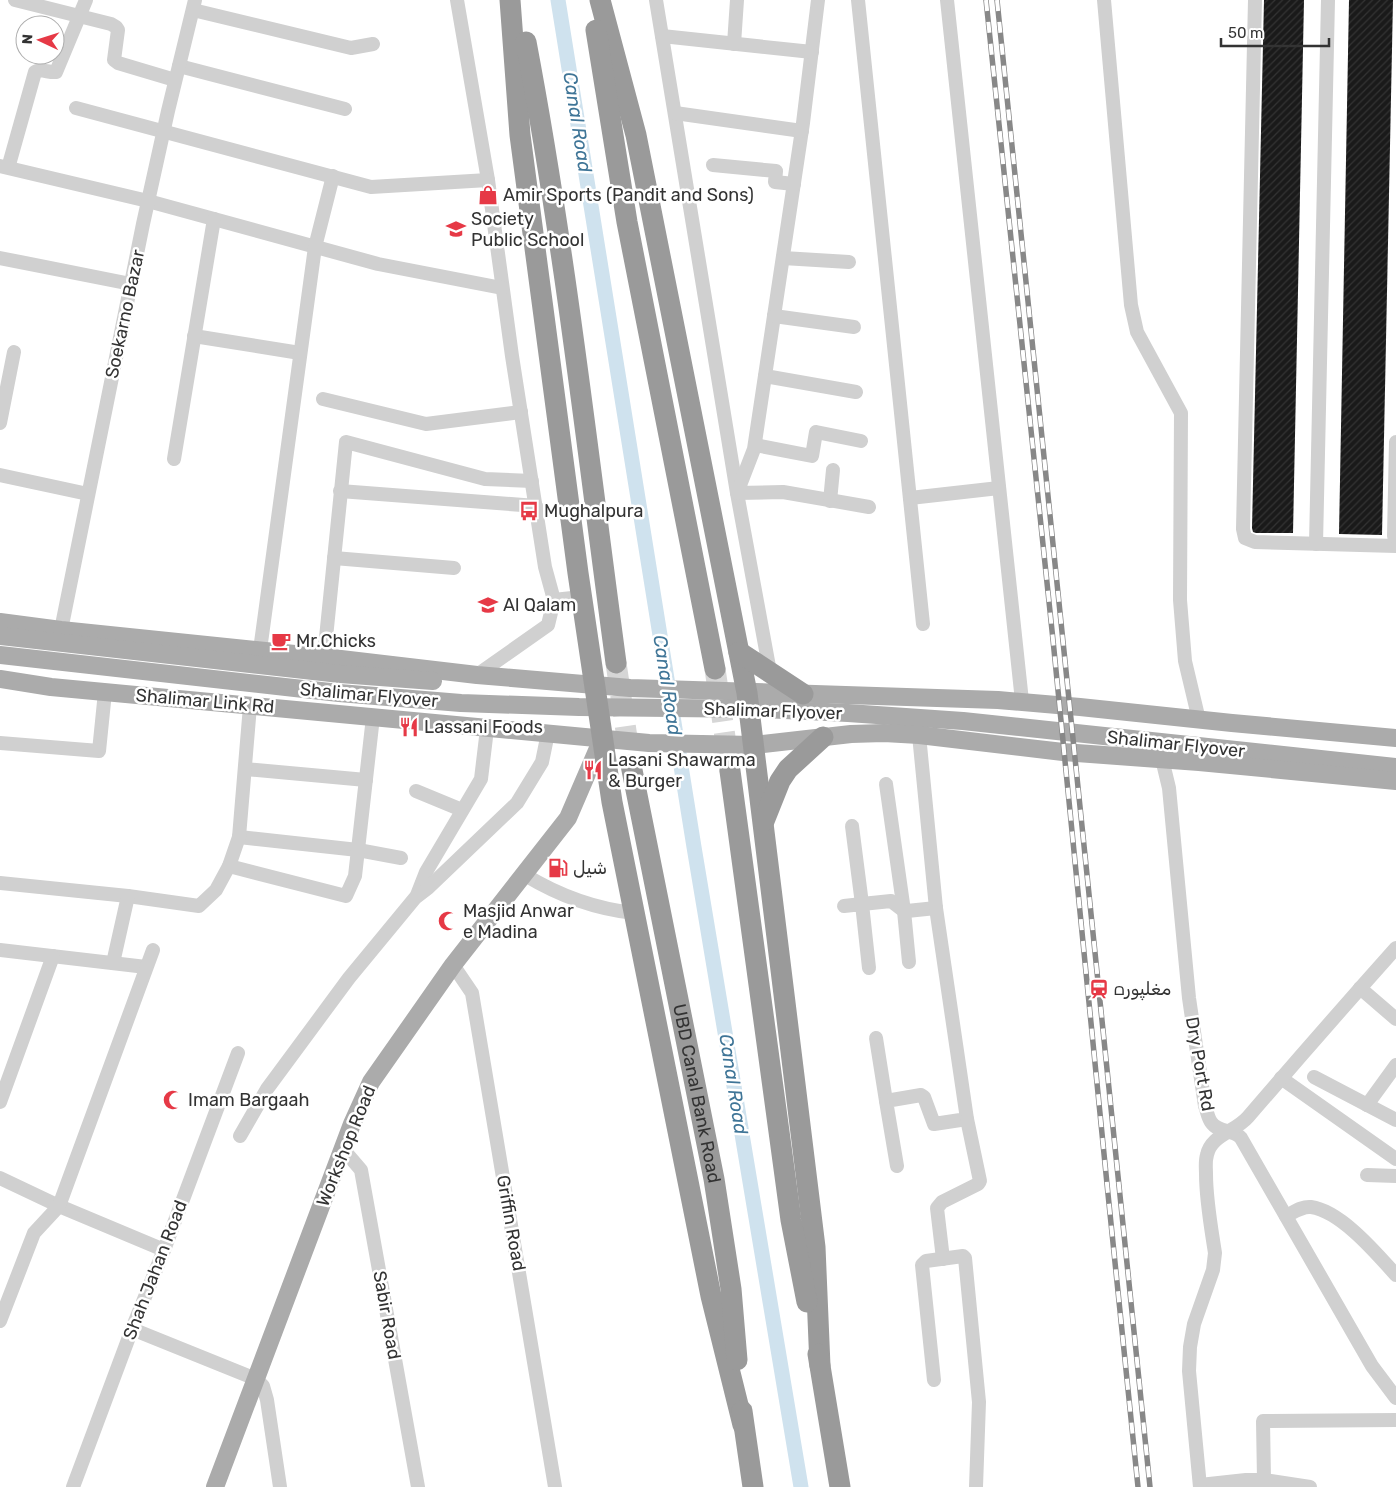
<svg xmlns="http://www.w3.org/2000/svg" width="1396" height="1487" viewBox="0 0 1396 1487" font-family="Rubik,Cairo,sans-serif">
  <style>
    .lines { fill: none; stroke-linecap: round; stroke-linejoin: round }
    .canal { stroke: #cfe2ee; stroke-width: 15 }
    .building { fill: url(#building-hatch) }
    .highway-tunnel { stroke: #d6d6d6; stroke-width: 21; stroke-dasharray: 21 11; stroke-linecap: butt }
    .minor { stroke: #d0d0d0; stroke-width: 14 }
    .major { stroke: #ababab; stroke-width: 18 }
    .highway { stroke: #9a9a9a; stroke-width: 21 }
    .rail-casing { stroke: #888; stroke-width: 5.5 }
    .rail { stroke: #fff; stroke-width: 4; stroke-dasharray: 11; stroke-linecap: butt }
    .labels { text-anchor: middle; stroke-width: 5; stroke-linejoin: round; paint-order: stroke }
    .poi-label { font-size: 18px; fill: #333; stroke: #fff; text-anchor: start }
    .street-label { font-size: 18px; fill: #333; stroke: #fff }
    .water-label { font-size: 19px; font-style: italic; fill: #3f7597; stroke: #fff }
  </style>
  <defs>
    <pattern id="building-hatch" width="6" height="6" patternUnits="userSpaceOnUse" patternTransform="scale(1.25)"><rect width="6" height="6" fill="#1a1a1a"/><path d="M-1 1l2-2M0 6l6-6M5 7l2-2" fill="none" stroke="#333"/></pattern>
  </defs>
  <rect width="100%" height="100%" fill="#fff"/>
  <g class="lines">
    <polyline class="canal" points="558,0 694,847 801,1487"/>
  </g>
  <g class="building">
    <polygon points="1264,0 1304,0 1293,533 1256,533 1253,532 1252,528"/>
    <polygon points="1349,0 1393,0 1382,535 1339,534"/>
  </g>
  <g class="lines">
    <g class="highway-tunnel">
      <polyline points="616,663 631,765"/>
      <polyline points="715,669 730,771"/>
    </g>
    <g class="minor">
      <polyline points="15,0 111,24 116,27 118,30 114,60 118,63 175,80"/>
      <polyline points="457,0 488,180 512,356 545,567 554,600 548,625 477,675"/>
      <polyline points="656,0 737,493 770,672"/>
      <polyline points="818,0 803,123 754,449 737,493 783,492 869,507"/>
      <polyline points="858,0 923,624"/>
      <polyline points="947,0 1022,701"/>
      <polyline points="1104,0 1131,305 1137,332 1181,413 1180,600 1185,661 1199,720"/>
      <polyline points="1255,0 1243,529 1245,538 1255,542 1396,546"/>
      <polyline points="193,10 351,48 373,44"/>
      <polyline points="662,36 812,52"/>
      <polyline points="734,44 737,0"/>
      <polyline points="179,66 345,109"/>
      <polyline points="76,108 371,187 488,180"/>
      <polyline points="675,113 802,131"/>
      <path d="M10,161L35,72C40,68 49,73 56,72L86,0"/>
      <polyline points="713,165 776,171 775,182 794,184"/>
      <polyline points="0,166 148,201 378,264 502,288"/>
      <polyline points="0,258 131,284"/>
      <polyline points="783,258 849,262"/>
      <polyline points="774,316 854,327"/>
      <polyline points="194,336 300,353"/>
      <polyline points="765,376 856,392"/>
      <polyline points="323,399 426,424 521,412"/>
      <polyline points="0,423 14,352"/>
      <polyline points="755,445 812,456 816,432 861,441"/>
      <polyline points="174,459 214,219"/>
      <polyline points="0,475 88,494"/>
      <polyline points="340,491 536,506"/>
      <polyline points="910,498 999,488"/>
      <polyline points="830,501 833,470"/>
      <polyline points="1394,536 1396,442"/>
      <polyline points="1316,544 1328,0"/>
      <polyline points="334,558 454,568"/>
      <polyline points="554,600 581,597"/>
      <polyline points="61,630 143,224 168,111 195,0"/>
      <polyline points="260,650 315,247 333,176"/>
      <polyline points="324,657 346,442 485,479 532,481"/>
      <polyline points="0,743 99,751 105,692"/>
      <path d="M1162,759L1169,788L1189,998L1205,1106C1207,1111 1208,1118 1211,1122C1218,1133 1233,1129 1241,1138L1372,1366L1396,1398"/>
      <polyline points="245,769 366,780"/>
      <polyline points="886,784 904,911 909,962"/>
      <polyline points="416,791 462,810"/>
      <polyline points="852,826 862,904 891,901 904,911 907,911 936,908"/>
      <polyline points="239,837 358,850 401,858"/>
      <polyline points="229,866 346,896 355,876 373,717"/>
      <path d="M525,875C558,895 596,909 634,913"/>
      <polyline points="0,883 128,896 199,906 216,890 229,866 239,837 250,706"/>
      <polyline points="417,895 426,872 481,779 487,729"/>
      <polyline points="844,906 862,904 869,968"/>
      <polyline points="0,950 146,967"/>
      <polyline points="113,963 128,896"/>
      <polyline points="453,965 472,993 555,1487"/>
      <polyline points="1360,988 1396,1019"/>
      <polyline points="876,1038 886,1101"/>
      <polyline points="1314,1077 1396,1120"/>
      <polyline points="1281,1078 1396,1159"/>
      <polyline points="0,1102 53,956"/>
      <polyline points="1367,1105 1396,1065"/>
      <polyline points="240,1136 267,1089 349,978 415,898 428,888 517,803 542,762 548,733"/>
      <polyline points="343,1149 361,1170 418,1487"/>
      <polyline points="897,1166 886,1101 921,1095 924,1097 934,1124 967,1119 936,908 919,735"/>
      <polyline points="1367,1175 1396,1176"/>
      <polyline points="0,1178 59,1206 164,1250"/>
      <path d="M1286,1216C1294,1212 1302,1206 1311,1207C1341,1211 1377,1254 1396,1275"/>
      <polyline points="943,1259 937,1208 942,1202 978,1184 980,1181 967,1119"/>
      <polyline points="0,1321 34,1233 59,1206 153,950"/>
      <polyline points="132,1329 256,1379 263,1386 267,1400 280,1487"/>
      <polyline points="934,1380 922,1265 926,1261 963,1256 965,1258 979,1402 976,1487"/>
      <polyline points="1264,1480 1263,1421 1396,1420"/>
      <polyline points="1200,1485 1246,1480 1264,1480 1310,1487"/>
      <polyline points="73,1487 132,1329 164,1250 238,1053"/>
      <path d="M1200,1487L1189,1371L1190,1347L1194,1324L1213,1270L1215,1253C1211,1227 1206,1200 1206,1174C1206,1168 1205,1161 1207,1155C1211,1135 1235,1132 1248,1117C1297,1060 1346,1004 1396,948"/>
    </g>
    <g class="major">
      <polyline points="0,622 61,630 324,657 477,675 630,688 998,700 1080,707 1232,723 1396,738"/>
      <polyline points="0,636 340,674 433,681"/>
      <polyline points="0,655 339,693 461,703 579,707 763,709 848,713 963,721 1396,767"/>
      <polyline points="0,679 51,687 649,743 754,745 851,734 884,733 919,735 1063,752 1199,762 1396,781"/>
      <polyline points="215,1487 352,1124 371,1082 453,965 568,818 602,739"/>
    </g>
    <g class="highway">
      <polyline points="510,0 520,135 578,573 612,802 711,1296 743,1425"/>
      <polyline points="600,0 636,135 747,693 815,1247 820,1366"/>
      <polyline points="596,30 627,222 715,669"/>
      <path d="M526,42C565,248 588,456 616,663"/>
      <polyline points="739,652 803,694"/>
      <path id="s1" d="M631,765L714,1179L731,1289L737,1360"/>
      <polyline points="730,771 791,1220 807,1302"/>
      <polyline points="764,821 780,781 788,769 823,737"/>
      <polyline points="818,1354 840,1487"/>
      <polyline points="742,1411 753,1487"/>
    </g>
    <defs>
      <g id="rail">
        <polyline points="986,0 1053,640 1108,1194 1138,1487"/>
        <polyline points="997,0 1150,1487"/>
      </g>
    </defs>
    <use href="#rail" class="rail-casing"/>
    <use href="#rail" class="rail"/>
  </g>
  <defs>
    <symbol id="shop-bare" viewBox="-9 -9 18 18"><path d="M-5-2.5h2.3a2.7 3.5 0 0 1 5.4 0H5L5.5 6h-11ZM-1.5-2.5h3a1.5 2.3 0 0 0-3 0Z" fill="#e63946" stroke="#fff" stroke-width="2.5" paint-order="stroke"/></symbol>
    <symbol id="school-bare" viewBox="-9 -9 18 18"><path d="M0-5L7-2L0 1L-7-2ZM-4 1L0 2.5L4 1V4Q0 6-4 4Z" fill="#e63946" stroke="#fff" stroke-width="2.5" paint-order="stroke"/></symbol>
    <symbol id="bus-bare" viewBox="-9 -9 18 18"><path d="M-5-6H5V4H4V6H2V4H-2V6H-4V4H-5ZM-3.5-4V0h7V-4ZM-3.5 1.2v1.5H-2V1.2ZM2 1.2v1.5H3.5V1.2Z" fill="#e63946" stroke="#fff" stroke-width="2.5" paint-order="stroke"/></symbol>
    <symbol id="cafe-bare" viewBox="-9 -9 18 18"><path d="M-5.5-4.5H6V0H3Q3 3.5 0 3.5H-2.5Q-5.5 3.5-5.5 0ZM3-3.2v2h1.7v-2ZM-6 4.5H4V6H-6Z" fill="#e63946" stroke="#fff" stroke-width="2.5" paint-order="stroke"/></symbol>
    <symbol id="restaurant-bare" viewBox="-9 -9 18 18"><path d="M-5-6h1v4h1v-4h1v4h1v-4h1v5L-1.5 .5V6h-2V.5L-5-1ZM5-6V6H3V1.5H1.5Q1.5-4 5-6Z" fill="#e63946" stroke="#fff" stroke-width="2.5" paint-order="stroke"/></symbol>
    <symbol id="fuel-bare" viewBox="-9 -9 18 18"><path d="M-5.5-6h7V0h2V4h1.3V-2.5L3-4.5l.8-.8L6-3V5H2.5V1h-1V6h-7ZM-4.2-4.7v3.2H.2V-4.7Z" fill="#e63946" stroke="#fff" stroke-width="2.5" paint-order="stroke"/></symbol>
    <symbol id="mosque-bare" viewBox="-9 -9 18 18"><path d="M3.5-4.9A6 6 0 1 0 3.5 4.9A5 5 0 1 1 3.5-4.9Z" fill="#e63946" stroke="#fff" stroke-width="2.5" paint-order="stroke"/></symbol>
    <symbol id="station-bare" viewBox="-9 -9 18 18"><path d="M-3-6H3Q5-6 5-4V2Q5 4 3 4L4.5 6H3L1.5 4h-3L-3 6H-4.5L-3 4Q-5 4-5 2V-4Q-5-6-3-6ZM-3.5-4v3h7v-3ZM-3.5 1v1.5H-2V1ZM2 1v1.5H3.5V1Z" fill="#e63946" stroke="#fff" stroke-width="2.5" paint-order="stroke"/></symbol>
  </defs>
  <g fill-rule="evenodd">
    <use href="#shop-bare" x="474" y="181" width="28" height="28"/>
    <use href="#school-bare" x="442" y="215" width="28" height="28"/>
    <use href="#bus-bare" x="515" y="497" width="28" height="28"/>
    <use href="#school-bare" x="474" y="591" width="28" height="28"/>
    <use href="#cafe-bare" x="267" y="627" width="28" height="28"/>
    <use href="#restaurant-bare" x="395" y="713" width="28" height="28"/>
    <use href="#restaurant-bare" x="579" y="756" width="28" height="28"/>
    <use href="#fuel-bare" x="544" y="854" width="28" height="28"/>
    <use href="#mosque-bare" x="434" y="907" width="28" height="28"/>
    <use href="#station-bare" x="1085" y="975" width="28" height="28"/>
    <use href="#mosque-bare" x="159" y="1086" width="28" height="28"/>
  </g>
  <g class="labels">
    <g class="poi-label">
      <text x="503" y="201">Amir Sports (Pandit and Sons)</text>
      <text x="471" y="225">Society<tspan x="471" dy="21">Public School</tspan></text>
      <text x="544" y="517">Mughalpura</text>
      <text x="503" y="611">Al Qalam</text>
      <text x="296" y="647">Mr.Chicks</text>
      <text x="424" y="733">Lassani Foods</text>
      <text x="608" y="766">Lasani Shawarma<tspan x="608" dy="21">&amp; Burger</tspan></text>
      <text x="573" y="874">شیل</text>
      <text x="463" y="917">Masjid Anwar<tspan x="463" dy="21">e Madina</tspan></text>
      <text x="1114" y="995">مغلپورہ</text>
      <text x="188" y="1106">Imam Bargaah</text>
    </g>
    <g class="street-label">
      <text transform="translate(125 314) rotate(-78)" y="6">Soekarno Bazar</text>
      <text transform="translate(369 695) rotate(5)" y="6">Shalimar Flyover</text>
      <text transform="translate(205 701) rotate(5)" y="6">Shalimar Link Rd</text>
      <text transform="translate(773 711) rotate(2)" y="6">Shalimar Flyover</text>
      <text transform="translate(1176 744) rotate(6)" y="6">Shalimar Flyover</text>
      <text transform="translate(1200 1064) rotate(80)" y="6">Dry Port Rd</text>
      <text dy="6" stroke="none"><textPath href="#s1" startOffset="335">UBD Canal Bank Road</textPath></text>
      <text transform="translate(346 1146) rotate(-68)" y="6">Workshop Road</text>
      <text transform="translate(511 1223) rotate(80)" y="6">Griffin Road</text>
      <text transform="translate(155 1270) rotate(-69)" y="6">Shah Jahan Road</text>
      <text transform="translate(387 1315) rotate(80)" y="6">Sabir Road</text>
    </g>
    <g class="water-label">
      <text transform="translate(578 122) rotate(81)" y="7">Canal Road</text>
      <text transform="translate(668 685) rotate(81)" y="7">Canal Road</text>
      <text transform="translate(734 1084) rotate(81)" y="7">Canal Road</text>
    </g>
  </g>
  <g transform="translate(40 40) rotate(274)"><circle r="24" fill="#ffffff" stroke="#adadad"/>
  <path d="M0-4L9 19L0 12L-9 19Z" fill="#e63946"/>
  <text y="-8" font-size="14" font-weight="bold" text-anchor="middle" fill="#333333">N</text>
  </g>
  <path d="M1221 38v8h108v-8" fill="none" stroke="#333333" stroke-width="2.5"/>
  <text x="1228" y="38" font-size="15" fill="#333333" stroke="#ffffff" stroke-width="4" paint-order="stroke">50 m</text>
</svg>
